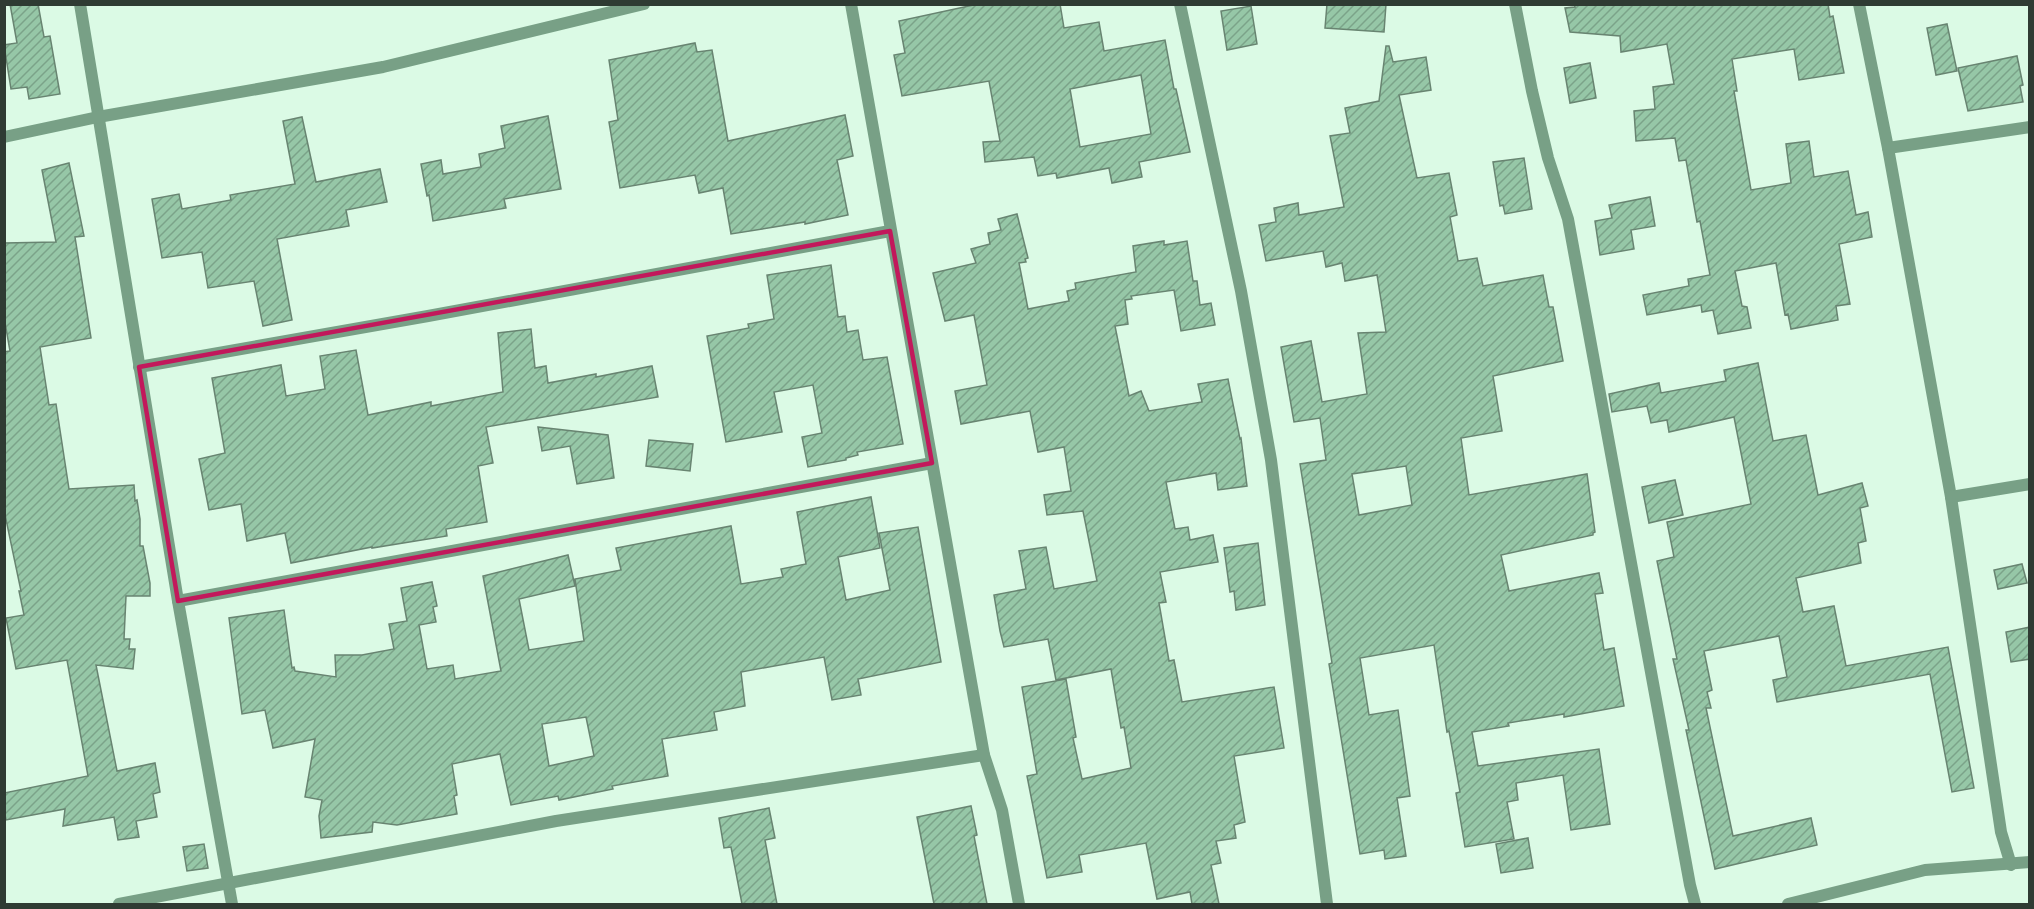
<svg xmlns="http://www.w3.org/2000/svg" width="2034" height="909" viewBox="0 0 2034 909" font-family="Poppins,sans-serif">
  <style>
    .building { fill: url(#building-hatch); stroke: #688471; stroke-width: 1.5; fill-rule: evenodd }
    .lines { fill: none; stroke-linecap: round; stroke-linejoin: round }
    .minor { stroke: #78a086; stroke-width: 12 }
    .marked { fill: none; stroke: #c2185b; stroke-width: 4.5; stroke-linejoin: round }
  </style>
  <defs>
    <pattern id="building-hatch" width="6" height="6" patternUnits="userSpaceOnUse" patternTransform="scale(1.5)"><rect width="6" height="6" fill="#96c7a7"/><path d="M-1 1l2-2M0 6l6-6M5 7l2-2" fill="none" stroke="#7ba389"/></pattern>
  </defs>
  <rect width="100%" height="100%" fill="#dbfae5"/>
  <g class="building">
    <polygon points="10,4 38,4 44,37 50,36 60,94 29,99 27,87 11,89 4,45 17,43"/>
    <path d="M978,4H1060L1064,28L1099,22L1104,51L1165,40L1174,89H1176L1190,152L1139,162L1142,177L1112,183L1109,168L1057,178L1056,173L1038,176L1034,157L985,162L983,142L1000,141L989,81L902,96L894,55L905,53L899,21ZM1141,75L1151,134L1080,147L1070,89Z"/>
    <polygon points="1327,4 1386,4 1384,32 1325,28"/>
    <polygon points="1574,4 1828,4 1830,17 1833,16 1844,73 1799,80 1794,49 1732,59 1737,91 1734,91 1751,190 1791,183 1786,144 1809,141 1814,177 1848,171 1856,215 1868,212 1872,237 1839,244 1850,304 1836,306 1838,320 1791,329 1788,314 1785,315 1776,263 1735,271 1742,306 1747,307 1751,328 1718,334 1713,310 1702,312 1701,305 1647,315 1643,295 1689,286 1688,279 1710,275 1700,221 1697,222 1686,160 1679,161 1675,138 1636,141 1634,111 1655,109 1653,87 1674,84 1667,44 1621,52 1620,36 1570,32 1565,8 1575,7"/>
    <polygon points="1251,6 1257,44 1227,50 1221,11"/>
    <polygon points="1947,24 1957,71 1936,75 1927,28"/>
    <polygon points="695,43 697,52 712,50 728,141 845,115 853,156 837,160 848,215 805,224 805,222 731,234 723,188 699,193 695,175 620,188 609,122 618,120 609,60"/>
    <path d="M1386,46H1389L1393,62L1426,57L1431,90L1399,95L1417,178L1449,173L1457,215L1450,217L1458,261L1477,258L1483,286L1543,275L1549,307H1553L1563,361L1493,376L1502,431L1461,438L1469,495L1587,474L1595,532L1593,533V535L1501,555L1509,591L1599,573L1603,593L1595,594L1604,650L1614,648L1624,706L1564,717V714L1508,723L1509,726L1472,732L1478,766L1599,749L1610,824L1571,830L1563,775L1516,783L1518,800L1507,802L1514,839L1465,847L1456,793L1460,792L1449,731L1447,732L1434,645L1360,658L1369,715L1398,710L1410,796L1397,798L1406,856L1385,859L1384,850L1360,854L1329,664L1332,663L1300,464L1326,460L1320,418L1294,422L1281,347L1311,341L1322,402L1367,394L1358,333L1386,332L1377,275L1345,281L1342,263L1326,267L1323,251L1266,261L1259,225L1276,222L1274,208L1298,203L1299,215L1344,207L1330,136L1350,133L1345,108L1379,101ZM1406,466L1412,505L1359,515L1352,474Z"/>
    <polygon points="2017,56 2023,85 2020,86 2023,102 1968,111 1958,68"/>
    <polygon points="1590,63 1596,98 1570,103 1564,68"/>
    <polygon points="548,116 561,189 504,199 506,208 433,221 429,195 427,196 421,164 441,160 443,174 481,167 479,154 505,148 501,126"/>
    <polygon points="302,117 316,182 380,169 387,202 346,210 349,226 277,239 292,320 263,326 254,281 208,288 202,252 162,258 152,199 179,194 182,209 231,200 230,195 295,184 283,121"/>
    <polygon points="1524,158 1532,209 1505,214 1503,205 1500,206 1493,162"/>
    <polygon points="69,163 84,236 75,237 91,338 40,347 49,405 56,404 69,489 134,485 135,501 137,500 140,519 140,546 143,546 150,583 150,596 126,596 124,639 130,639 129,649 135,649 133,669 96,665 117,771 155,763 160,792 153,794 157,817 136,821 139,837 118,840 114,817 63,826 65,809 6,820 4,810 4,793 88,776 67,660 16,669 6,618 24,615 19,591 21,591 4,510 4,352 10,351 4,317 4,243 56,242 42,170"/>
    <polygon points="1650,197 1655,226 1631,230 1634,249 1600,255 1595,221 1612,218 1609,205"/>
    <polygon points="1017,214 1028,258 1025,259 1026,262 1019,263 1028,309 1069,301 1067,291 1076,289 1075,283 1136,272 1133,246 1164,241 1164,245 1187,241 1193,281 1197,281 1200,305 1211,303 1215,325 1181,331 1174,290 1131,296 1132,299 1125,300 1128,324 1115,326 1129,396 1141,391 1149,411 1202,402 1198,384 1228,379 1240,439 1241,438 1247,486 1218,490 1216,473 1166,482 1175,529 1188,527 1190,540 1213,535 1218,562 1160,572 1166,602 1159,603 1169,661 1174,660 1182,702 1274,687 1284,748 1234,756 1245,822 1234,825 1236,838 1216,841 1221,863 1211,865 1219,904 1192,904 1190,892 1157,899 1146,843 1079,855 1082,872 1047,878 1027,776 1037,774 1022,687 1066,679 1076,737 1073,738 1082,779 1131,768 1124,727 1121,728 1111,669 1056,680 1048,639 1004,647 1000,631 994,595 1026,589 1019,551 1046,547 1054,589 1097,581 1083,511 1047,515 1044,495 1071,491 1064,447 1038,452 1030,411 961,424 955,391 987,385 974,315 945,321 933,273 976,263 971,249 990,244 988,233 1001,230 998,219"/>
    <polygon points="831,265 838,317 845,316 847,332 858,330 863,360 887,357 903,444 857,452 858,455 846,458 846,460 808,467 802,437 822,433 813,385 774,392 782,432 726,442 707,336 749,328 748,324 774,319 767,275"/>
    <polygon points="531,329 535,368 546,366 548,383 596,374 596,377 652,366 658,397 486,427 493,463 478,466 487,522 446,529 447,536 372,548 372,547 291,563 285,533 247,541 241,504 209,510 199,459 225,453 212,378 281,365 286,396 325,389 320,356 356,350 368,415 431,402 431,406 503,392 498,333"/>
    <polygon points="1758,363 1773,441 1806,435 1818,495 1862,483 1868,506 1860,508 1866,541 1858,543 1861,563 1796,578 1803,612 1834,606 1846,666 1948,647 1974,788 1952,792 1930,674 1777,702 1773,680 1787,677 1779,636 1704,651 1712,690 1707,692 1711,708 1706,708 1733,836 1811,818 1817,845 1715,869 1686,730 1689,730 1673,659 1677,659 1657,561 1674,557 1667,522 1751,504 1734,417 1669,432 1667,420 1651,423 1647,406 1612,412 1609,394 1659,383 1661,393 1726,381 1724,370"/>
    <polygon points="538,427 608,435 614,478 577,484 570,446 542,451"/>
    <polygon points="649,440 693,444 690,471 646,466"/>
    <polygon points="1675,480 1683,515 1649,523 1642,487"/>
    <path d="M871,497L880,548L838,557L846,600L890,590L879,533L918,527L941,662L858,679L861,695L832,700L824,657L741,672L745,706L714,712L717,730L662,739L668,776L612,786L613,789L559,800L558,796L511,805L500,754L452,764L457,795L454,796L457,814L397,825L373,822L372,832L321,838L319,816L322,800L305,797L315,739L273,748L265,710L242,714L229,618L284,610L292,668L294,667L295,671L336,677L335,655H362L394,649L389,624L407,621L401,588L432,582L437,606L433,607L436,622L419,625L427,669L453,665L455,679L501,671L483,576L568,555L575,586L519,599L529,650L584,641L575,579L621,570L616,548L731,526L741,584L783,577L781,569L806,564L797,512ZM586,717L594,756L549,766L542,724Z"/>
    <polygon points="1258,543 1265,605 1236,610 1234,591 1230,592 1224,548"/>
    <polygon points="2022,564 2027,583 1998,589 1994,570"/>
    <polygon points="2030,627 2030,659 2011,662 2006,632"/>
    <polygon points="971,806 977,835 974,836 987,904 934,904 917,817"/>
    <polygon points="769,808 775,838 765,840 777,904 742,904 731,847 724,848 719,818"/>
    <polygon points="1528,838 1533,868 1501,873 1496,844"/>
    <polygon points="204,844 208,868 187,871 183,847"/>
  </g>
  <g class="lines">
    <g class="minor">
      <polyline points="80,4 178,601 232,904"/>
      <polyline points="851,4 984,755 1002,810 1019,904"/>
      <polyline points="1180,4 1241,291 1271,460 1327,904"/>
      <polyline points="1515,4 1532,91 1548,158 1568,219 1690,885 1695,904"/>
      <polyline points="1859,4 1888,148 1951,497 2001,832 2011,865"/>
      <polyline points="4,137 98,117 383,67 644,4"/>
      <polyline points="1888,148 2030,127"/>
      <polyline points="139,367 428,316 890,231"/>
      <polyline points="1951,497 2030,484"/>
      <polyline points="178,601 932,463"/>
      <polyline points="119,904 556,821 984,755"/>
      <polyline points="1788,904 1925,870 2030,862"/>
    </g>
  </g>
  <path class="marked" d="M890,231L932,463L178,601L139,367Z"/>
  <rect width="2034" height="909" fill="none" stroke="#2f3b33" stroke-width="12"/>
</svg>
